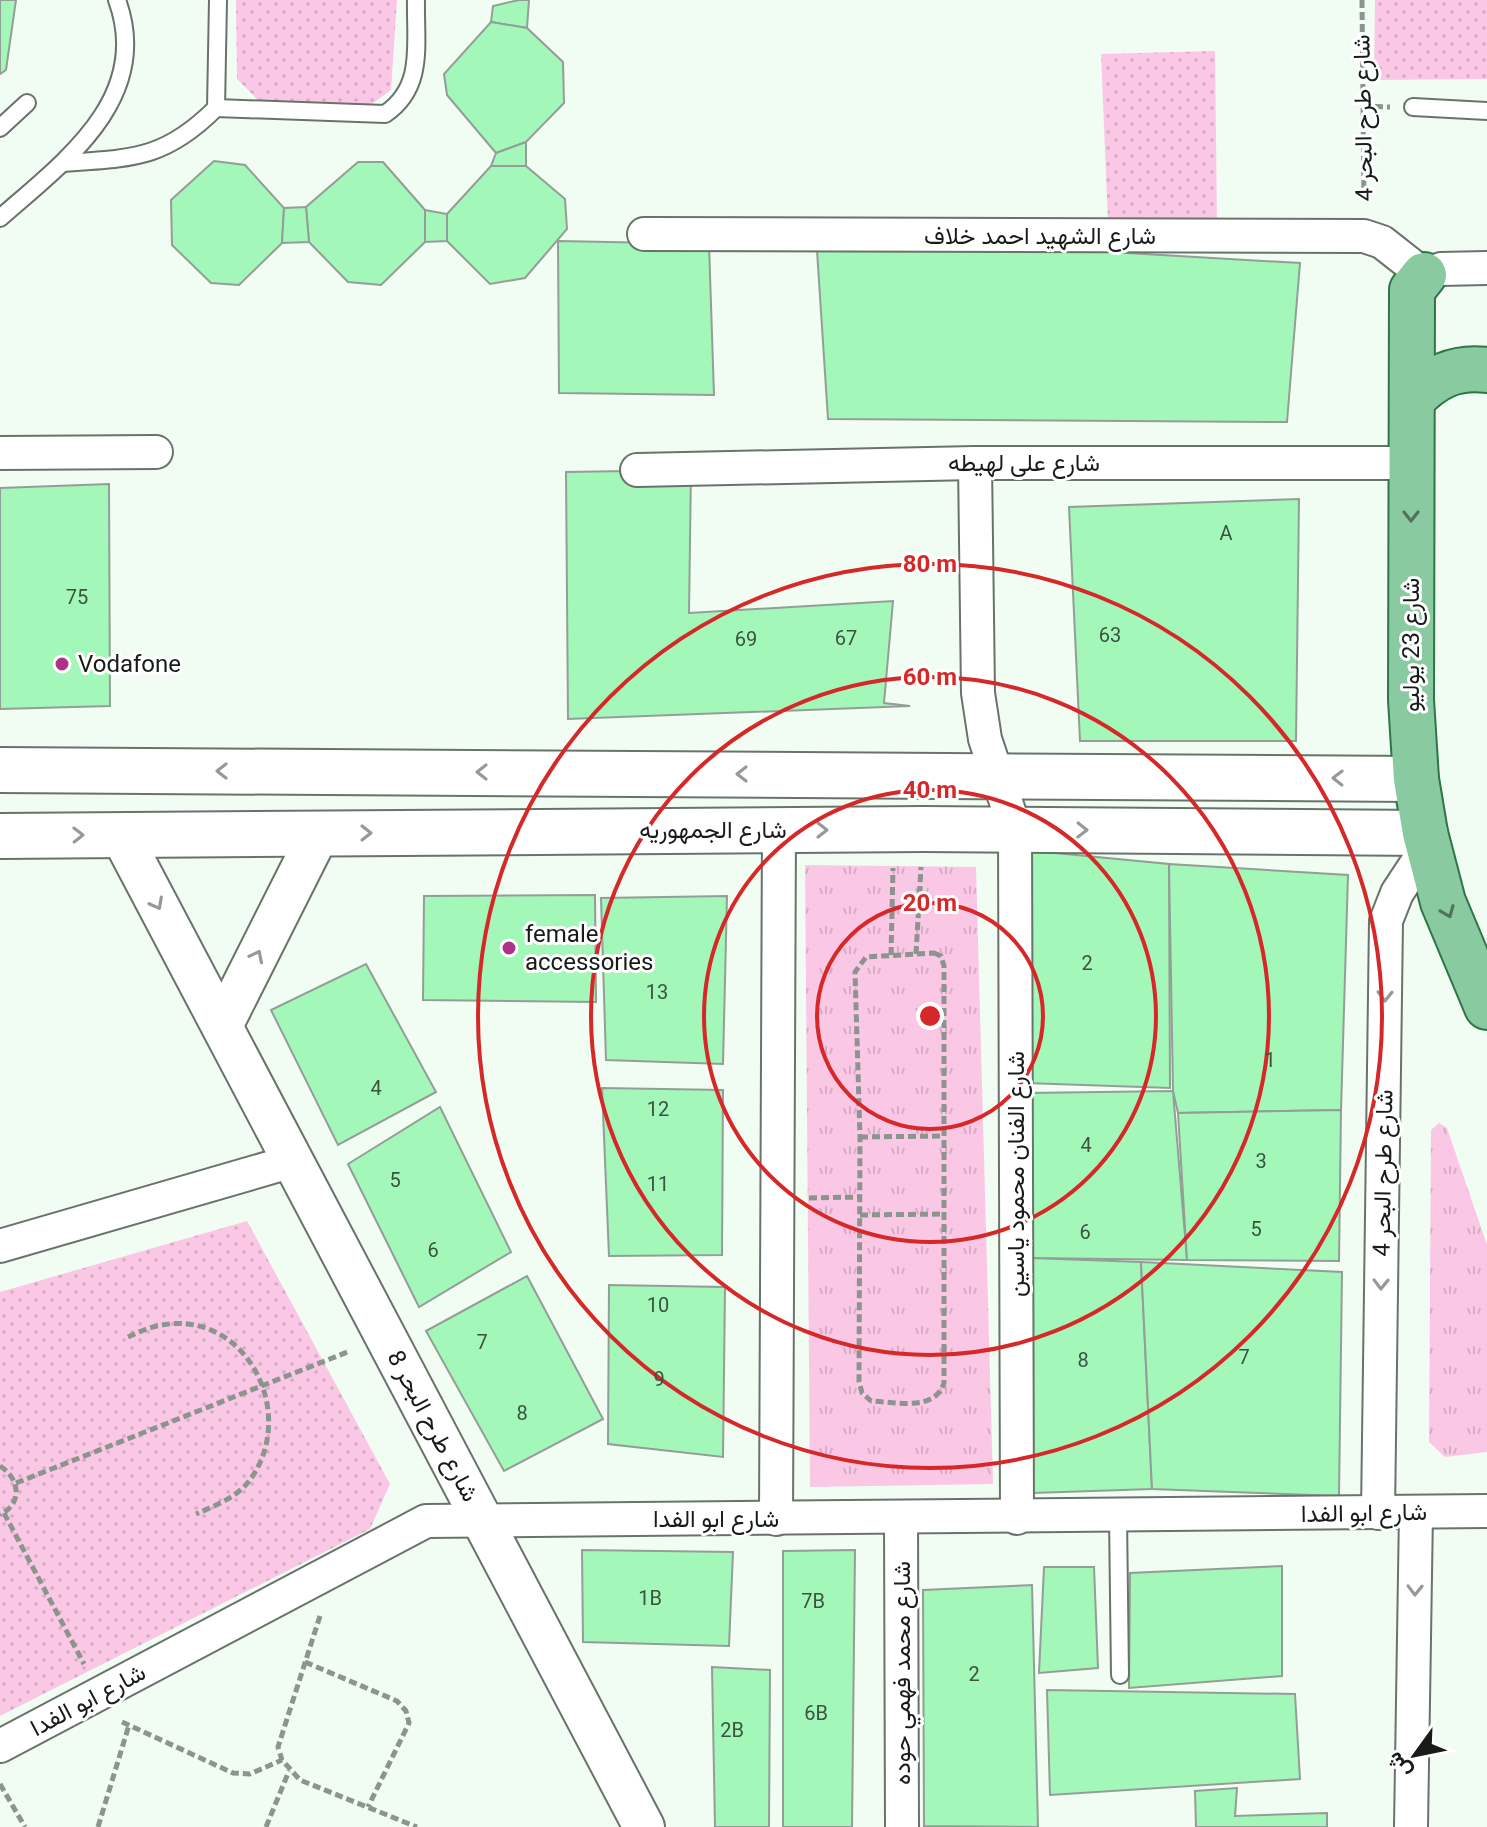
<svg xmlns="http://www.w3.org/2000/svg" width="1487" height="1827" viewBox="0 0 1487 1827" font-family="Roboto,Vazirmatn,sans-serif">
  <style>
    .grass { fill: url(#grass-tufts) }
    .park { fill: url(#park-dots) }
    .building { fill: #a3f7b9; stroke: #939e96; stroke-width: 2 }
    .lines { fill: none; stroke-linecap: round; stroke-linejoin: round }
    .service-casing { stroke: #69736b; stroke-width: 20 }
    .minor-casing { stroke: #69736b; stroke-width: 36 }
    .tertiary-casing { stroke: #69736b; stroke-width: 44 }
    .secondary-casing { stroke: #69736b; stroke-width: 48 }
    .primary-casing { stroke: #2e7648; stroke-width: 48 }
    .path { stroke: #8c948e; stroke-width: 5; stroke-dasharray: 8 4; stroke-linecap: butt }
    .service { stroke: #fff; stroke-width: 16 }
    .minor { stroke: #fff; stroke-width: 32 }
    .tertiary { stroke: #fff; stroke-width: 40 }
    .secondary { stroke: #fff; stroke-width: 44 }
    .primary { stroke: #89caa1; stroke-width: 44 }
    .oneway { stroke: #50735d }
    .oneway2 { stroke: #979998 }
    .ring { fill: none; stroke: #d62828; stroke-width: 4 }
    .poi-dot { fill: #ad3387; stroke: #fff; stroke-width: 3 }
    .labels { text-anchor: middle; stroke-width: 6; stroke-linejoin: round; paint-order: stroke }
    .number-label { font-size: 20px; fill: #3b5341 }
    .street-label { font-size: 24px; fill: #181c19; stroke: #fff }
    .poi-label { font-size: 24px; fill: #181c19; stroke: #fff; text-anchor: start }
    .centre { fill: #d62828; stroke: #fff; stroke-width: 4 }
    .ring-label { font-size: 24px; text-anchor: middle; font-weight: bold; fill: #d62828; stroke: #fff; stroke-width: 6; stroke-linejoin: round; paint-order: stroke }
  </style>
  <defs>
    <pattern id="grass-tufts" width="24" height="20" patternUnits="userSpaceOnUse" patternTransform="scale(2)"><rect width="24" height="20" fill="#fac8e5"/><path d="M3 7l-1-3M5 7V3M7 7l1-3M15 17l-1-3M17 17v-4M19 17l1-3" fill="none" stroke="#d6abc4"/></pattern>
    <pattern id="park-dots" width="8" height="8" patternUnits="userSpaceOnUse" patternTransform="scale(2)"><rect width="8" height="8" fill="#fac8e5"/><path d="M2 2h.1M6 6h.1" fill="none" stroke="#d6abc4" stroke-width="1.8" stroke-linecap="round"/></pattern>
  </defs>
  <rect width="100%" height="100%" fill="#f1fcf3"/>
  <g class="grass">
    <polygon points="805,865 976,867 993,1484 810,1487"/>
    <polygon points="1439,1123 1447,1128 1487,1245 1487,1452 1445,1457 1429,1442 1431,1130"/>
  </g>
  <g class="park">
    <polygon points="236,0 397,0 391,90 366,108 261,103 237,79"/>
    <polygon points="1375,0 1487,0 1487,79 1374,80"/>
    <polygon points="1215,51 1217,226 1108,222 1101,54"/>
    <polygon points="247,1221 390,1484 370,1529 0,1716 0,1292"/>
  </g>
  <g class="building">
    <polygon points="0,0 16,0 6,70 0,74"/>
    <polygon points="519,0 529,0 527,28 491,22 493,6"/>
    <polygon points="491,22 527,28 563,62 564,103 526,142 496,153 447,95 444,74"/>
    <polygon points="526,142 526,166 491,166 496,153"/>
    <polygon points="214,161 245,165 284,208 282,243 239,285 211,283 172,245 171,200"/>
    <polygon points="358,162 383,162 425,210 425,242 381,285 348,282 309,242 306,207"/>
    <polygon points="491,166 526,166 565,199 567,229 525,278 490,284 447,241 447,214"/>
    <polygon points="306,207 309,242 282,243 284,208"/>
    <polygon points="425,210 447,214 447,241 425,242"/>
    <polygon points="816,235 1300,263 1287,422 828,419"/>
    <polygon points="558,241 709,244 714,395 559,393"/>
    <polygon points="691,470 689,613 893,601 884,703 910,706 568,719 566,472"/>
    <polygon points="109,484 110,706 0,709 0,488"/>
    <polygon points="1299,499 1296,741 1080,741 1069,507"/>
    <polygon points="1024,850 1169,864 1170,1088 1026,1083"/>
    <polygon points="1169,864 1348,875 1341,1110 1178,1113 1173,1091"/>
    <polygon points="595,895 596,1002 423,1000 424,896"/>
    <polygon points="727,896 723,1064 606,1060 601,898"/>
    <polygon points="366,964 436,1092 338,1145 271,1010"/>
    <polygon points="602,1088 723,1090 722,1255 609,1256"/>
    <polygon points="1173,1091 1187,1260 1030,1258 1027,1093"/>
    <polygon points="440,1107 511,1252 419,1307 348,1164"/>
    <polygon points="1341,1110 1339,1261 1187,1260 1178,1113"/>
    <polygon points="1030,1258 1141,1262 1152,1489 1033,1493"/>
    <polygon points="1141,1262 1342,1272 1339,1496 1152,1489"/>
    <polygon points="527,1276 603,1419 504,1471 426,1331"/>
    <polygon points="609,1285 725,1287 723,1457 608,1444"/>
    <polygon points="582,1550 733,1552 729,1646 583,1642"/>
    <polygon points="855,1550 852,1827 783,1827 783,1551"/>
    <polygon points="1282,1566 1282,1676 1129,1688 1130,1573"/>
    <polygon points="1044,1567 1094,1567 1098,1668 1039,1673"/>
    <polygon points="1032,1585 1038,1827 924,1826 923,1590"/>
    <polygon points="712,1667 770,1670 769,1827 715,1827"/>
    <polygon points="1047,1690 1295,1694 1300,1779 1050,1795"/>
    <polygon points="1237,1788 1235,1816 1327,1813 1327,1827 1196,1827 1195,1791"/>
  </g>
  <g class="lines">
    <defs>
      <g id="service">
        <polyline points="1413,107 1487,111"/>
        <path d="M216,108L385,114C425,87 415,44 416,0"/>
        <polyline points="0,128 27,103"/>
        <path d="M64,163C133,158 165,159 216,108L218,0"/>
        <path d="M0,218C64,162 153,98 117,0"/>
        <polyline points="1118,1516 1120,1675"/>
      </g>
      <g id="minor">
        <polyline points="644,234 1364,236 1382,242 1424,275 1441,269 1487,268"/>
        <polyline points="0,453 156,452"/>
        <polyline points="975,463 978,693 985,739 1015,829 1017,1518"/>
        <polyline points="637,470 975,463 1411,463"/>
        <polyline points="0,1246 293,1161"/>
        <polyline points="1378,1513 1386,921 1397,893 1428,846"/>
        <polyline points="776,1519 779,830"/>
        <polyline points="901,1519 902,1827"/>
        <polyline points="0,1746 426,1521 1487,1511"/>
        <polyline points="1411,1827 1416,1512"/>
      </g>
      <g id="tertiary">
        <polyline points="121,835 644,1827"/>
        <polyline points="222,1026 319,833"/>
      </g>
      <g id="secondary">
        <polyline points="0,770 1416,779"/>
        <polyline points="0,836 923,829 1425,833"/>
      </g>
      <g id="primary">
        <polyline points="1424,275 1412,290 1411,700 1416,779 1425,833 1443,902 1487,1007"/>
        <path d="M1412,400C1433,377 1455,366 1487,370"/>
      </g>
    </defs>
    <use href="#service" class="service-casing"/>
    <use href="#minor" class="minor-casing"/>
    <use href="#tertiary" class="tertiary-casing"/>
    <use href="#secondary" class="secondary-casing"/>
    <use href="#primary" class="primary-casing"/>
    <g class="path">
      <polyline points="1362,0 1364,203"/>
      <polyline points="1363,106 1390,107"/>
      <path d="M934,953L941,956L944,966V1383C935,1412 895,1402 871,1401L862,1393L859,1381L860,1137L855,972L866,957Z"/>
      <polyline points="916,954 921,867"/>
      <polyline points="891,955 893,868"/>
      <polyline points="860,1137 943,1136"/>
      <polyline points="809,1198 860,1197"/>
      <polyline points="860,1215 943,1214"/>
      <path d="M128,1337C137,1333 147,1328 157,1326C243,1306 298,1409 252,1477C239,1497 216,1505 196,1514"/>
      <path d="M0,1466C20,1479 23,1503 0,1515"/>
      <polyline points="16,1483 350,1351"/>
      <polyline points="4,1513 84,1664"/>
      <polyline points="320,1616 278,1747 282,1760 300,1780 417,1827"/>
      <polyline points="305,1662 397,1701 406,1711 409,1723 368,1807"/>
      <polyline points="122,1722 233,1773 250,1774 282,1760"/>
      <polyline points="0,1784 25,1827"/>
      <polyline points="98,1827 129,1725"/>
      <polyline points="266,1827 289,1771"/>
    </g>
    <use href="#service" class="service"/>
    <use href="#minor" class="minor"/>
    <use href="#tertiary" class="tertiary"/>
    <use href="#secondary" class="secondary"/>
    <use href="#primary" class="primary"/>
  </g>
  <defs><path id="oneway-chevron" d="M-2-3.5L2.5 0L-2 3.5" fill="none" stroke-width="1.6" stroke-linecap="round" stroke-linejoin="round" transform="scale(2)"/></defs>
  <g class="oneway">
    <use href="#oneway-chevron" transform="translate(1411 516) rotate(90)"/>
    <use href="#oneway-chevron" transform="translate(1448 912) rotate(68)"/>
  </g>
  <g class="oneway2">
    <use href="#oneway-chevron" transform="translate(222 771) rotate(-180)"/>
    <use href="#oneway-chevron" transform="translate(482 772) rotate(-180)"/>
    <use href="#oneway-chevron" transform="translate(742 774) rotate(-180)"/>
    <use href="#oneway-chevron" transform="translate(1338 778) rotate(-179)"/>
    <use href="#oneway-chevron" transform="translate(822 830)"/>
    <use href="#oneway-chevron" transform="translate(1082 830) rotate(1)"/>
    <use href="#oneway-chevron" transform="translate(366 833)"/>
    <use href="#oneway-chevron" transform="translate(78 835) rotate(-1)"/>
    <use href="#oneway-chevron" transform="translate(157 904) rotate(62)"/>
    <use href="#oneway-chevron" transform="translate(257 956) rotate(-63)"/>
    <use href="#oneway-chevron" transform="translate(1385 996) rotate(91)"/>
    <use href="#oneway-chevron" transform="translate(1381 1284) rotate(91)"/>
    <use href="#oneway-chevron" transform="translate(1415 1590) rotate(91)"/>
  </g>
  <g class="ring">
    <circle cx="930" cy="1016" r="113"/>
    <circle cx="930" cy="1016" r="226"/>
    <circle cx="930" cy="1016" r="339"/>
    <circle cx="930" cy="1016" r="452"/>
  </g>
  <g class="poi-dot">
    <circle cx="62" cy="664" r="8"/>
    <circle cx="509" cy="948" r="8"/>
  </g>
  <g class="labels">
    <g class="number-label">
      <text x="1226" y="540">A</text>
      <text x="77" y="604">75</text>
      <text x="1110" y="642">63</text>
      <text x="846" y="645">67</text>
      <text x="746" y="646">69</text>
      <text x="1087" y="970">2</text>
      <text x="657" y="999">13</text>
      <text x="1270" y="1067">1</text>
      <text x="376" y="1095">4</text>
      <text x="658" y="1116">12</text>
      <text x="1086" y="1152">4</text>
      <text x="1261" y="1168">3</text>
      <text x="395" y="1187">5</text>
      <text x="658" y="1191">11</text>
      <text x="1256" y="1236">5</text>
      <text x="1085" y="1239">6</text>
      <text x="433" y="1257">6</text>
      <text x="658" y="1312">10</text>
      <text x="482" y="1349">7</text>
      <text x="1244" y="1364">7</text>
      <text x="1083" y="1367">8</text>
      <text x="659" y="1386">9</text>
      <text x="522" y="1420">8</text>
      <text x="650" y="1605">1B</text>
      <text x="813" y="1608">7B</text>
      <text x="974" y="1681">2</text>
      <text x="816" y="1720">6B</text>
      <text x="732" y="1737">2B</text>
    </g>
    <g class="street-label">
      <text transform="translate(1363 118) rotate(-91)" y="8">شارع طرح البحر 4</text>
      <text x="1040" y="244">شارع الشهيد احمد خلاف</text>
      <text x="1024" y="471">شارع على لهيطه</text>
      <text transform="translate(1411 645) rotate(-90)" y="8">شارع 23 يوليو</text>
      <text x="713" y="838">شارع الجمهوريه</text>
      <text transform="translate(1383 1173) rotate(-89)" y="8">شارع طرح البحر 4</text>
      <text transform="translate(1016 1174) rotate(-90)" y="8">شارع الفنان محمود ياسين</text>
      <text transform="translate(433 1426) rotate(62)" y="8">شارع طرح البحر 8</text>
      <text transform="translate(1364 1513) rotate(-1)" y="8">شارع ابو الفدا</text>
      <text x="716" y="1527">شارع ابو الفدا</text>
      <text transform="translate(902 1673) rotate(-90)" y="8">شارع محمد فهمي حوده</text>
      <text transform="translate(88 1700) rotate(-28)" y="8">شارع ابو الفدا</text>
    </g>
    <g class="poi-label">
      <text x="78" y="672">Vodafone</text>
      <text x="525" y="942">female<tspan x="525" dy="28">accessories</tspan></text>
    </g>
  </g>
  <circle cx="930" cy="1016" r="12" class="centre"/>
  <g class="ring-label">
    <text x="930" y="572">80 m</text>
    <text x="930" y="685">60 m</text>
    <text x="930" y="798">40 m</text>
    <text x="930" y="911">20 m</text>
  </g>
  <g transform="translate(1415 1755) rotate(237)" stroke="#ffffff" stroke-width="6" paint-order="stroke">
  <path d="M0-6L14 30L0 20L-14 30Z" fill="#181c19"/>
  <text y="-12" font-size="22" font-weight="bold" text-anchor="middle" fill="#181c19">ش</text>
  </g>
</svg>
